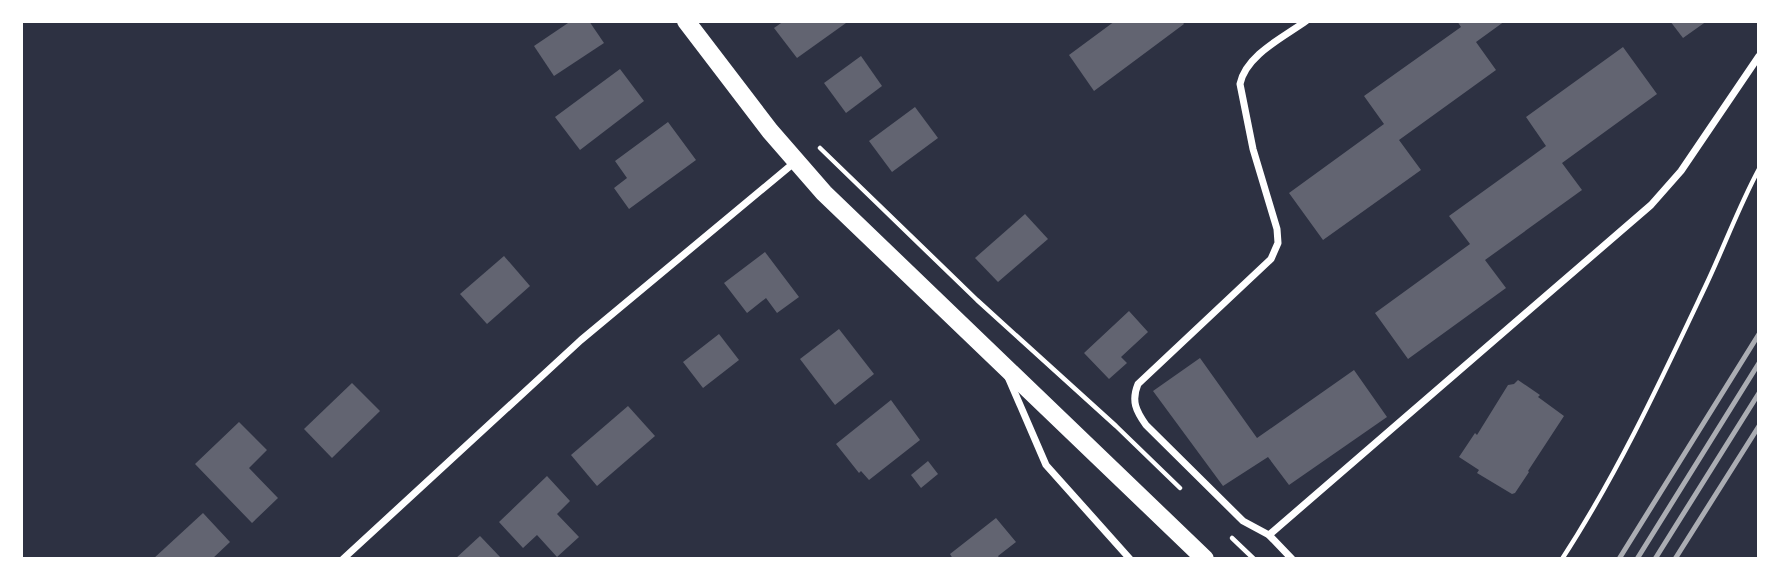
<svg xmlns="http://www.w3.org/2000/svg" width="1780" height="580" viewBox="0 0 1780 580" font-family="'Asap Condensed',sans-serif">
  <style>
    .building { fill: #626471 }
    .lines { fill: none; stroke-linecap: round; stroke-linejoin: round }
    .path { stroke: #fff; stroke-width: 4.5 }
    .minor { stroke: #fff; stroke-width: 7 }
    .primary { stroke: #fff; stroke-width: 18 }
    .rail { stroke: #abadb3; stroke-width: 5 }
  </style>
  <rect width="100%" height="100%" fill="#2d3142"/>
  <g class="building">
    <polygon points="571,21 589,21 604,43 554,76 534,46"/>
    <polygon points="784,21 844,21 846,23 797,58 774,28"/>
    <polygon points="1115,21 1182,21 1184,24 1094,91 1069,55"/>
    <polygon points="1457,21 1505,21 1476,42 1496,70 1399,140 1421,170 1323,240 1289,193 1384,124 1364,96 1461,27"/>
    <polygon points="1670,21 1707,21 1683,38"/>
    <polygon points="1623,47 1657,94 1562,163 1582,190 1485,260 1506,288 1408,359 1375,313 1470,244 1449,216 1546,146 1526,117"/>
    <polygon points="861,56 882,86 846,113 824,83"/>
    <polygon points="620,69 644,101 580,150 555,117"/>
    <polygon points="915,107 938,138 892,172 869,141"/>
    <polygon points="668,122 696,160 629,209 614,188 627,178 615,161"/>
    <polygon points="1025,214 1048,239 998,282 975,258"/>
    <polygon points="765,252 799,297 777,313 766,298 747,313 724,283"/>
    <polygon points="504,256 530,286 487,324 460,294"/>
    <polygon points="1129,311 1148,332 1121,357 1127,363 1109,379 1084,353"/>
    <polygon points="839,329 874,374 835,405 800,359"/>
    <polygon points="719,334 739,360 703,388 683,362"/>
    <polygon points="1200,358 1257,438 1354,370 1387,417 1289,485 1268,457 1223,486 1153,391"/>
    <polygon points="1518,380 1540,395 1538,397 1564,416 1528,471 1529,472 1515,493 1512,494 1477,473 1479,470 1459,457 1475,433 1477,435 1508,385 1514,384"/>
    <polygon points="352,383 380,411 332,458 304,429"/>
    <polygon points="891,400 920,440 869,480 861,471 859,473 836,444"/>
    <polygon points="628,406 655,436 597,486 571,455"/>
    <polygon points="239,422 267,450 249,468 278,498 252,523 195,464"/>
    <polygon points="928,461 938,474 921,488 911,475"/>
    <polygon points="547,476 570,501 557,514 579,537 557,557 537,535 523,548 499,522"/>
    <polygon points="203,513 230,542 212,559 153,559"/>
    <polygon points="996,518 1016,542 998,556 1000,559 953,559 950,554"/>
    <polygon points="480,536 502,559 455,559"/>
  </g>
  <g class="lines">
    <g class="path">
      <polyline points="820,148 977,300 1116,426 1180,488"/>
      <polyline points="1232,538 1254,559"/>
      <path d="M1562,559C1618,473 1662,378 1706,285C1724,247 1739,206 1759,169"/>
    </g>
    <g class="minor">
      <polyline points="1008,377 1046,465 1130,559"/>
      <polyline points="1269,535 1651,205 1681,171 1759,56"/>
      <polyline points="343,559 581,340 795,162"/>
      <path d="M1292,559L1269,535L1243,521L1146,425C1136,411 1131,401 1138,384L1271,259L1278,243L1277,229L1253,149L1240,84C1246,55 1284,37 1306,21"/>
    </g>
    <polyline class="primary" points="686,21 770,131 824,193 1205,559"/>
    <g class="rail">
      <polyline points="1619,559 1759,334"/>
      <polyline points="1637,559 1759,363"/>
      <polyline points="1655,559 1759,393"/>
      <polyline points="1675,559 1759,426"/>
    </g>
  </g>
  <rect width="1780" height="580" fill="none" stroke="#ffffff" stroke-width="46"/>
</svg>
